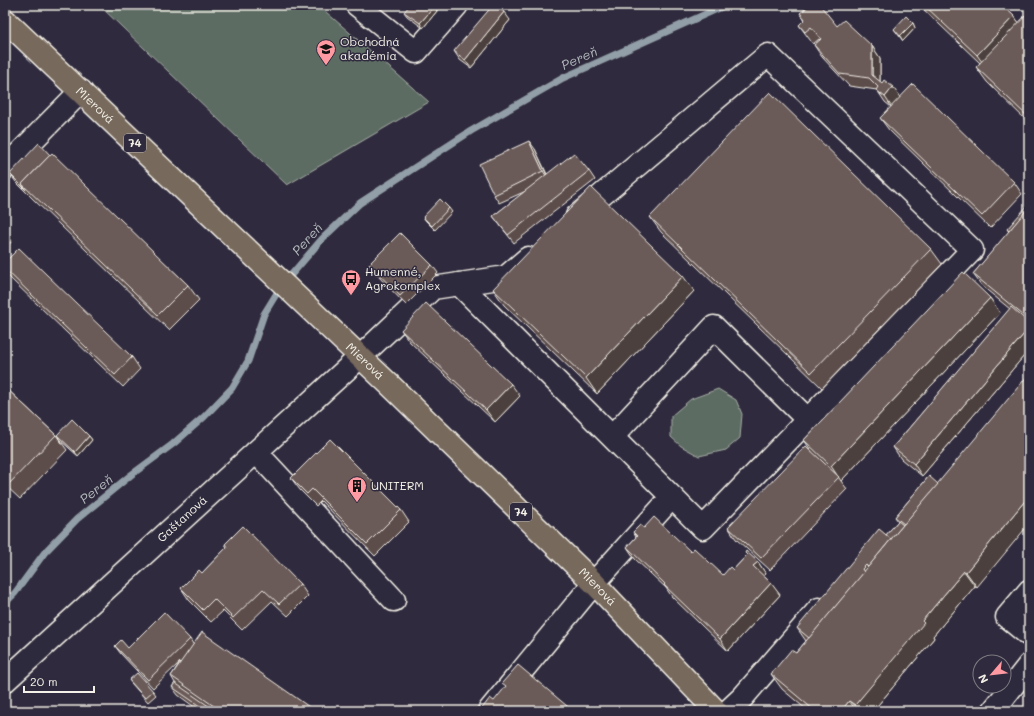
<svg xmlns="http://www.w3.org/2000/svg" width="1034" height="716" viewBox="0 0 1034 716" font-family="Mali,sans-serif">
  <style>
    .green { fill: #5c6c64; stroke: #a8aea6 }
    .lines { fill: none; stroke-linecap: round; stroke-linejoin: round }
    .stream { stroke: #929fa8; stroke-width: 7 }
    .minor-casing { stroke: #f4f1e8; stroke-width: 25 }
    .major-casing { stroke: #f4f1e8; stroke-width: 25 }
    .minor { stroke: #2f2a3d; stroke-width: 22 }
    .major { stroke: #77695c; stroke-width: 22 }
    .wall { fill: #5c4d4c; stroke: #f4f1e8 }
    .shaded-wall { fill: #4b3f3e; stroke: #f4f1e8 }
    .building { fill: #6b5a58; stroke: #f4f1e8 }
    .labels { text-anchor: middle; stroke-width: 3; stroke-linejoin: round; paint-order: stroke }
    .shield { fill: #2f2a3d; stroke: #b9b5b5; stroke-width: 1 }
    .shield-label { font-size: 11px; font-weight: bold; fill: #f4f1e8 }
    .poi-label { font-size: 12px; fill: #f4f1e8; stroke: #2f2a3d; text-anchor: start }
    .street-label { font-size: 12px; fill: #f4f1e8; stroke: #2f2a3d }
    .water-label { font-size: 13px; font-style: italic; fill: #b3babd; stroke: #2f2a3d }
  </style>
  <rect width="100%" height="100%" fill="#2f2a3d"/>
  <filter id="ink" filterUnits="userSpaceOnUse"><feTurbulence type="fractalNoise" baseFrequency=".025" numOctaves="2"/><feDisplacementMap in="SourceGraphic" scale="8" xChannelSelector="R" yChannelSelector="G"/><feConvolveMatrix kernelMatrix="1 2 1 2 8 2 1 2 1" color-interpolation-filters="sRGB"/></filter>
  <g filter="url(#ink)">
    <g class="green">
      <polygon points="99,5 318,5 429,102 287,185"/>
      <polygon points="718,389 736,400 742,414 740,438 726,450 699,456 681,446 671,437 671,416 691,399"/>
    </g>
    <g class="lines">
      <polyline class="stream" points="5,603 15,593 45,552 77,519 131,475 173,444 204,417 232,388 248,361 264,314 280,288 322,239 360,203 471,131 563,78 726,5"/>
      <defs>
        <g id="minor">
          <polyline points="357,5 416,52 457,5"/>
          <polyline points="5,168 81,91"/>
          <polyline points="459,284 703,528 972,250 768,55 577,216"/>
          <polyline points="613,436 714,327 808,420"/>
          <polyline points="256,452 394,600"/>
          <polyline points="1029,591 1007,617 1029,635"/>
          <path id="s1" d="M5,681L360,357L433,288L506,277L528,258"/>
          <polyline points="489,711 594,583 672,497"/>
          <polyline points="728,711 743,697 819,609"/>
          <polyline points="993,711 1029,665"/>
        </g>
        <g id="major">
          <path id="s2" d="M5,20L392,387L594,583L716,711"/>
        </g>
      </defs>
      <use href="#minor" class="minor-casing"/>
      <use href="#major" class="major-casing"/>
      <use href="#minor" class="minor"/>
      <use href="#major" class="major"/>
    </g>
    <g class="wall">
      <polygon points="919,5 1002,5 1014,16 1019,23 1029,12 1029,123 987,82 976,67 980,63"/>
      <polygon points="434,7 437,11 423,28 407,16 404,12"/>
      <polygon points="800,13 837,26 872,46 880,58 880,82 900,98 1014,182 1022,194 990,228 889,130 880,118 891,107 885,102 877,90 849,86 822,57 814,45 820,40 819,39 813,44 799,25 805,20"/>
      <polygon points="510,20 471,68 460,60 454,51"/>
      <polygon points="913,23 915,28 903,41 894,29"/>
      <polygon points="535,149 547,174 589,171 595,180 514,243 499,224 493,216 526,191 499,203 494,195"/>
      <polygon points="50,155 188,285 199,300 169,330 33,199 16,182 10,174"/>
      <polygon points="1029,207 1029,350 922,476 901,459 893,447 1010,309 982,286 973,274 1009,232 1007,229"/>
      <polygon points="449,208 452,212 435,230 426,221 423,217"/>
      <polygon points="650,217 931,249 942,264 822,388 661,232"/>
      <polygon points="5,231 12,241 5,249"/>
      <polygon points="5,262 132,357 140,369 123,387 10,278 5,271"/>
      <polygon points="369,264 432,265 438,273 406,305 375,273"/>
      <polygon points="493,289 694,291 597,394 504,305"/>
      <polygon points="990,298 1000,313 841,481 847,489 770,570 736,539 728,527 812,452 804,440"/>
      <polygon points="401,330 520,396 495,422 410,342"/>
      <polygon points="5,387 56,435 67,450 20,499 5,485"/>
      <polygon points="57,435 89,436 92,440 78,456 60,440"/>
      <polygon points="929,476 977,587 975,586 933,636 934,638 873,711 808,711 782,689 771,674 796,653 806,641 797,628 886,535 898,521 895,517"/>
      <polygon points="291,478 401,510 409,522 375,556 321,501 316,506 300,490"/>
      <polygon points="644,528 691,552 723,575 733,570 747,555 745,553 758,562 766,574 764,576 780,595 728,651 672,597 666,588 635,559 627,547 636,537 633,532"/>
      <polygon points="225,544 300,584 308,596 288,616 272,601 242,630 223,611 211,622 189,600 181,588 202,573 227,547"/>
      <polygon points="190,639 193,644 315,711 200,711 178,695 172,687 175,683 171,676 180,662 153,688 121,654 115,646 128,648"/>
      <polygon points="129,680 153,691 156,695 148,702 132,684"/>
    </g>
    <g class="shaded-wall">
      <polygon points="434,7 437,11 423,28 420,23"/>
      <polygon points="504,12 510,20 471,68 465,60"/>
      <polygon points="1014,16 1025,31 988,70 977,55"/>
      <polygon points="913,23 915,28 903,41 900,36"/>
      <polygon points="872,46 880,58 880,87 872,75"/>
      <polygon points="893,87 901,99 893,109 885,97"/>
      <polygon points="529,141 535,149 549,180 543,171"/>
      <polygon points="683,276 694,291 597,394 586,378"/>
      <polygon points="990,298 1000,313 841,481 831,466"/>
      <polygon points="1029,328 1029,350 922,476 914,464"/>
      <polygon points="511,384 520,396 495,422 486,410"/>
      <polygon points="89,436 92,440 78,456 75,452"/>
      <polygon points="1029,496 1029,524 977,587 966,572"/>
      <polygon points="758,562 766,574 762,578 753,566"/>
      <polygon points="866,565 874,577 871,580 862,569"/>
      <polygon points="964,571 975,586 933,636 934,638 873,711 858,711 855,705 922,621"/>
      <polygon points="771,583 780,595 728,651 720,639"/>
      <polygon points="849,701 857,711 841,711"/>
      <polygon points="567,706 571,711 563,711"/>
    </g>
    <g class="building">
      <polygon points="410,5 431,5 434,7 420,23 404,12"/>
      <polygon points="493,5 496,5 504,12 465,60 454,51"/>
      <polygon points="810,5 820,5 837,26 844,20 872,46 872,75 882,83 884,80 893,87 885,97 876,90 878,87 869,78 840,74 814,45 821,39 811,27 805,32 799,25 805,19 800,13"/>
      <polygon points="924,5 1002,5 1014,16 977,55"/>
      <polygon points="1029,12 1029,118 976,67"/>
      <polygon points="906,16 913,23 900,36 894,29"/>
      <polygon points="913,84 1014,182 982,216 880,118"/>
      <polygon points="770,92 931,249 811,373 650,217"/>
      <polygon points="529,141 543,171 494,195 479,164"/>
      <polygon points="39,143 50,155 22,184 26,190 10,174"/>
      <polygon points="52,153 188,285 158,315 22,184"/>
      <polygon points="574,153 589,171 508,235 493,216"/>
      <polygon points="591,187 683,276 586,378 493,289"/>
      <polygon points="440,199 449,208 432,226 423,217"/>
      <polygon points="1027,206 1029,208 1009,231 1007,229"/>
      <polygon points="1029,207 1029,320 973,274"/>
      <polygon points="400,233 432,265 400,296 369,264"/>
      <polygon points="19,248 132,357 115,375 5,269 5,262"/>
      <polygon points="963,272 990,298 831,466 804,440"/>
      <polygon points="426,303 511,384 486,410 401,330"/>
      <polygon points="1011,307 1029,323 1029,328 914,464 893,447"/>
      <polygon points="1029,374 1029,496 966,572 964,571 922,621 924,623 855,705 849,701 841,711 815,711 771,674 791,650 796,653"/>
      <polygon points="5,387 56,435 9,484 5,480"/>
      <polygon points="72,419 89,436 75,452 57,435"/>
      <polygon points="330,439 401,510 367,544 312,489 307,494 291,478"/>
      <polygon points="806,446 839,477 761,558 728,527"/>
      <polygon points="929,476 938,484 904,524 895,517"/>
      <polygon points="654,517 691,552 694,548 723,575 730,567 733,570 747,555 745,553 746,551 758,562 753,566 771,583 720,639 664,585 665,584 627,547 637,536 633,532 640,525 644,528"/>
      <polygon points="898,521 903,525 891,539 886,535"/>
      <polygon points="243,526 300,584 279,604 263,589 233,618 214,599 203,610 181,588 199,570 202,573 227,547 225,544"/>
      <polygon points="879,529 891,539 868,567 866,565 862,569 864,572 809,638 797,628"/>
      <polygon points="164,612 190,639 148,680 115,646 121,640 128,648"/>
      <polygon points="202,632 315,711 221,711 171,676"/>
      <polygon points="518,665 567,706 563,711 480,711 490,698 494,701 506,686 502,683"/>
      <polygon points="137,673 153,691 145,698 129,680"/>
      <polygon points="175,683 216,711 207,711 172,687"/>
    </g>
  </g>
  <defs>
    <symbol id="school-pin" viewBox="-11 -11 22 30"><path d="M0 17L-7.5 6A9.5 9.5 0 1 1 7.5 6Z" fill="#ff9aa2" stroke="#2f2a3d"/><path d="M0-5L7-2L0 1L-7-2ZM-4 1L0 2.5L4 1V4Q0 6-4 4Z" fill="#111"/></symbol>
    <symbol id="bus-pin" viewBox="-11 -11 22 30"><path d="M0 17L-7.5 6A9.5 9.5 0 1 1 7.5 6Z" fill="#ff9aa2" stroke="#2f2a3d"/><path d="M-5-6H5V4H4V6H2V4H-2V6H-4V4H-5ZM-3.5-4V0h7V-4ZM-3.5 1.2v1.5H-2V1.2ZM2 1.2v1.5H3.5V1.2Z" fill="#111"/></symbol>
    <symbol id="building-pin" viewBox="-11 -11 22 30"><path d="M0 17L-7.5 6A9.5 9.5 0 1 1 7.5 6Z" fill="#ff9aa2" stroke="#2f2a3d"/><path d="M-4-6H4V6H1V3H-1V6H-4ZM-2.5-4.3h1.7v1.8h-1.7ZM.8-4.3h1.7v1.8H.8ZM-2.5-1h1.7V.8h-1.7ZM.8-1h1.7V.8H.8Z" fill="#111"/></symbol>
  </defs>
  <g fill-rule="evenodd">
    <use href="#school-pin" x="315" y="38" width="22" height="30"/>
    <use href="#bus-pin" x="340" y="268" width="22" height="30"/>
    <use href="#building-pin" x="346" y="475" width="22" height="30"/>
  </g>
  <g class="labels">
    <g class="shield">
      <rect x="124" y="134" width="22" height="18" rx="3"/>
      <rect x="510" y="503" width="22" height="18" rx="3"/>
    </g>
    <g class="shield-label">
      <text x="135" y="147">74</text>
      <text x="521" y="516">74</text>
    </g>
    <g class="poi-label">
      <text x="340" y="46">Obchodná<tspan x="340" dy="14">akadémia</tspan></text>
      <text x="365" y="276">Humenné,<tspan x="365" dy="14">Agrokomplex</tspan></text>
      <text x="371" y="490">UNITERM</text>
    </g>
    <g class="street-label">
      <text dy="4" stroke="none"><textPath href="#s2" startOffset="124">Mierová</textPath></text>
      <text dy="4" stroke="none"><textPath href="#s2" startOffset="496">Mierová</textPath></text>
      <text dy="4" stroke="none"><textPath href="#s1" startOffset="240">Gaštanová</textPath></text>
      <text dy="4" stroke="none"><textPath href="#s2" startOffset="820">Mierová</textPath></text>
    </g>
    <g class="water-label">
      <text transform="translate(579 58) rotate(-24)" y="5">Pereň</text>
      <text transform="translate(307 239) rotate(-48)" y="5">Pereň</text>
      <text transform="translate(96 489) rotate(-38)" y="5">Pereň</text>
    </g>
  </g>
  <rect width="1034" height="716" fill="none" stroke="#2f2a3d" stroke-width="20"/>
  <rect x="10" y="10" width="1014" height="696" fill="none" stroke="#f4f1e8" stroke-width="1.5" filter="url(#ink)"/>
  <g transform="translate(992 674) rotate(242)"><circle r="19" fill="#2f2a3d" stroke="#7e7a81"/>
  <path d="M0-3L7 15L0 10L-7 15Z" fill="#ff9aa2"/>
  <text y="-6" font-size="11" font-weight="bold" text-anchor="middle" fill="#f4f1e8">N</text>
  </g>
  <path d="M24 686v6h70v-6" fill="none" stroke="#f4f1e8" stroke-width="2"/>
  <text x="30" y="686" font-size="12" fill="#f4f1e8" stroke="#2f2a3d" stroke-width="3" paint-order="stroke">20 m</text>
</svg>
